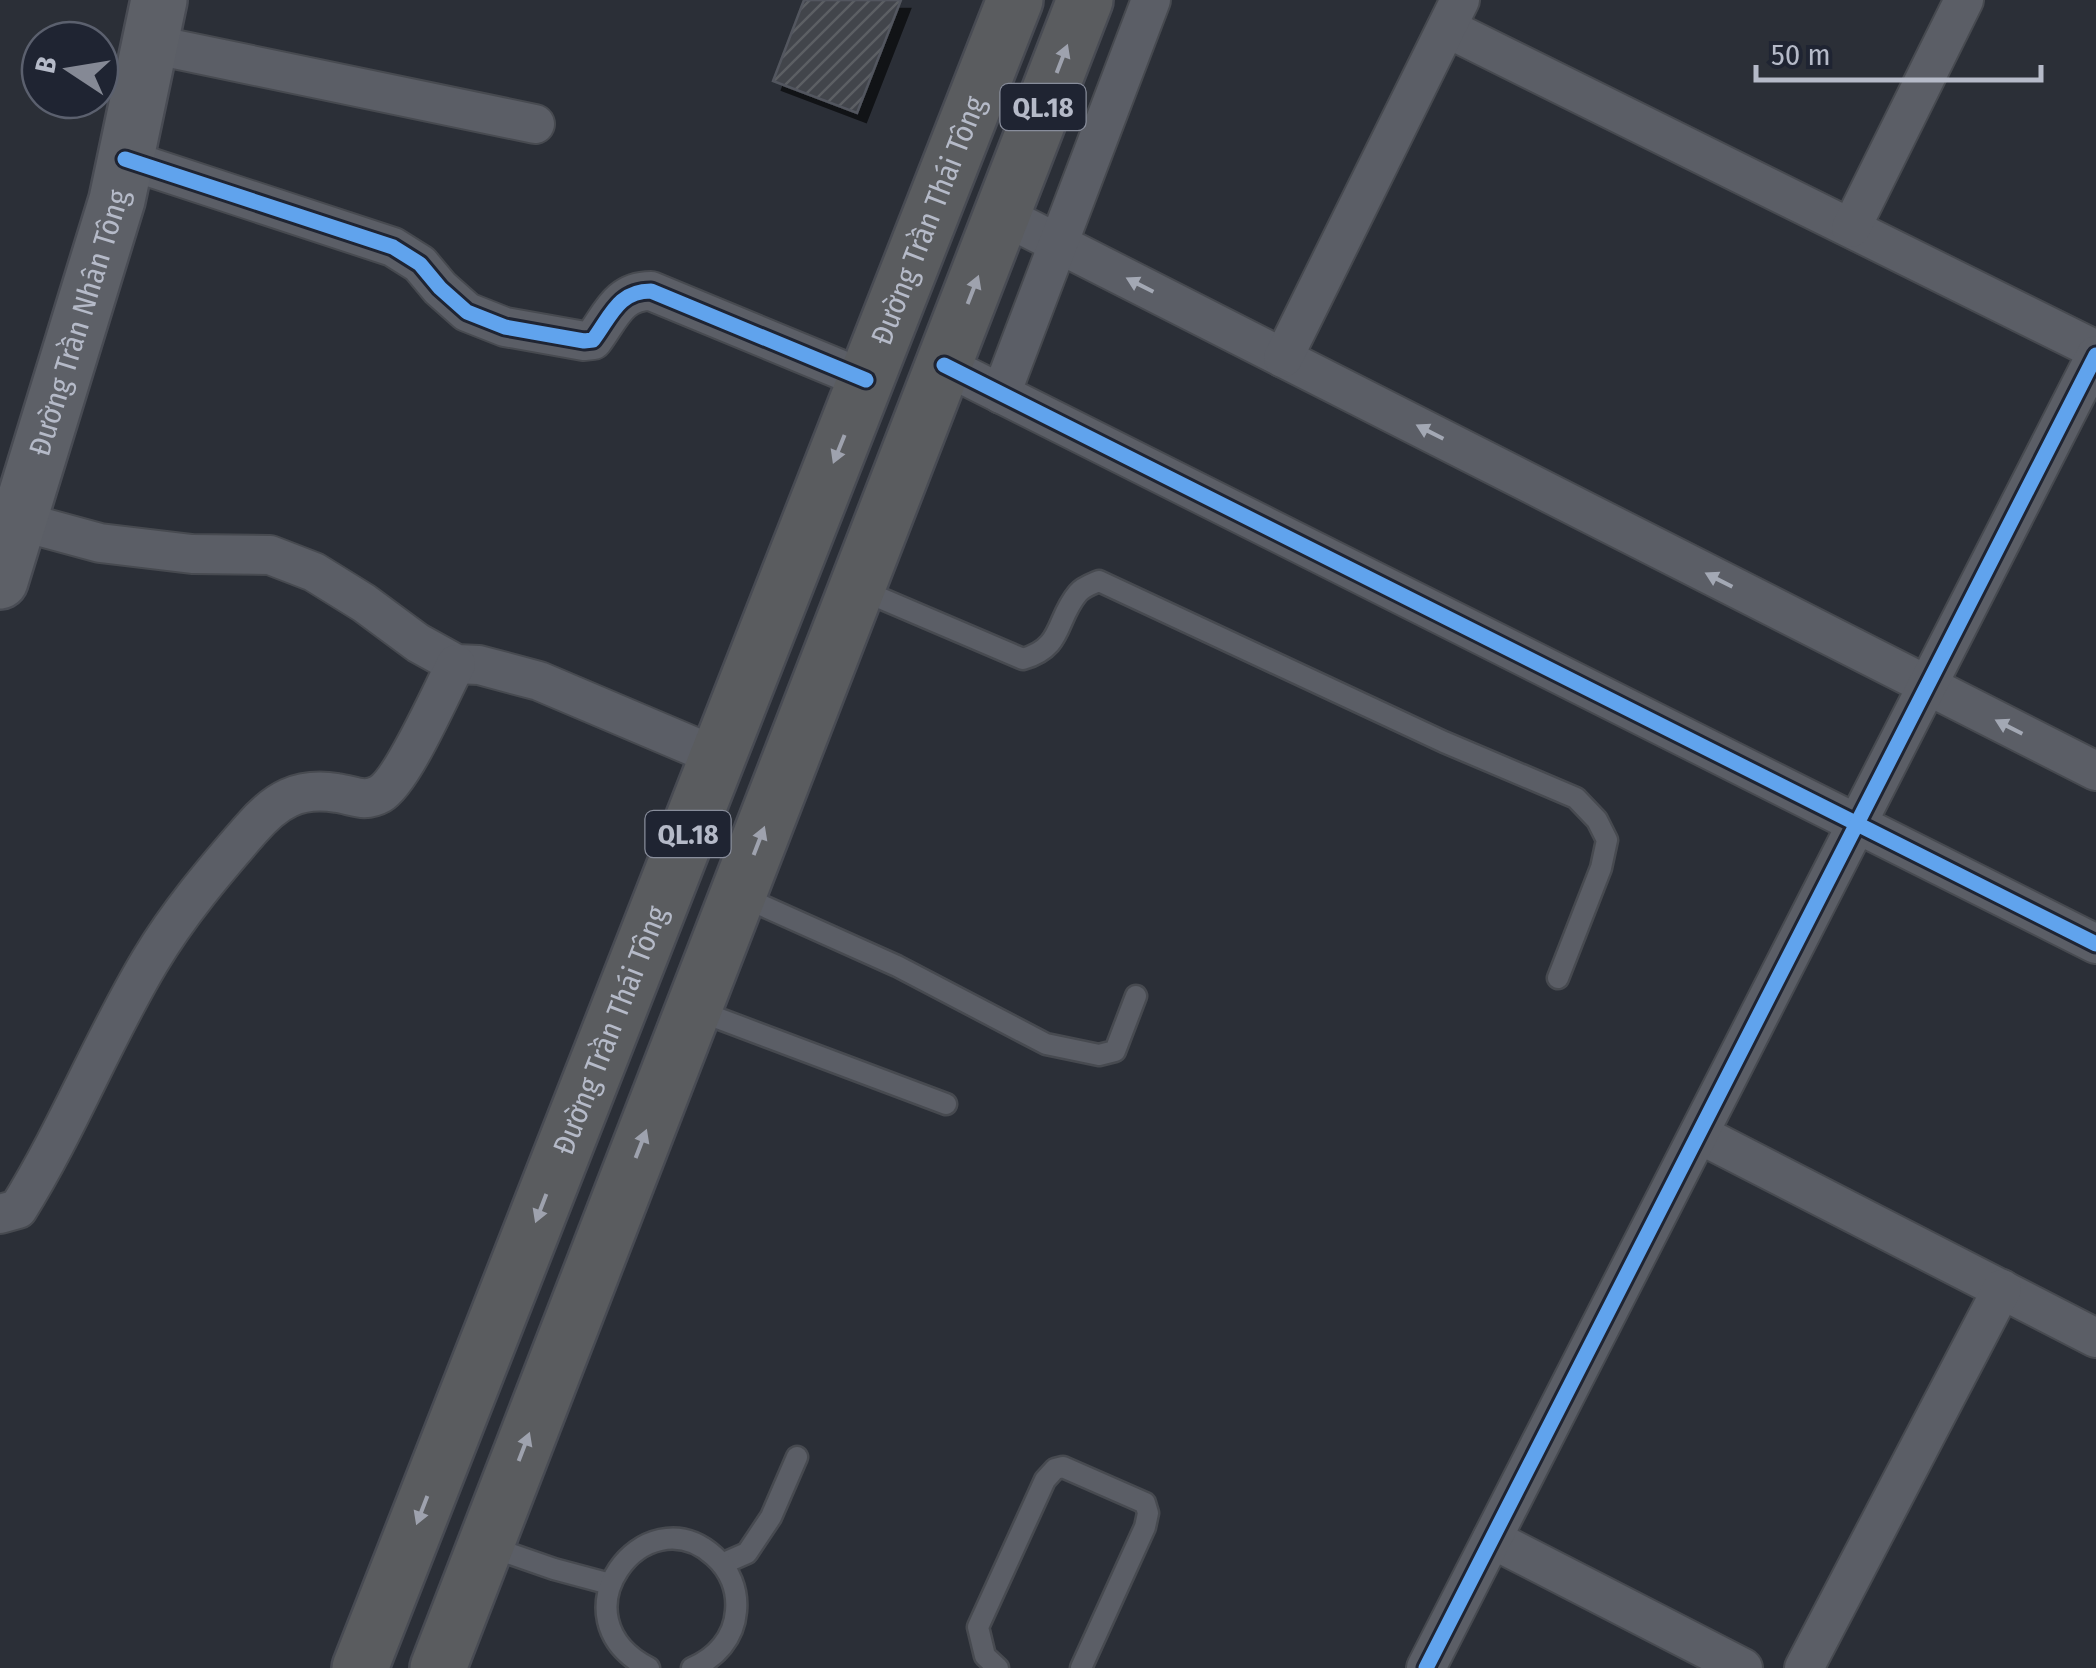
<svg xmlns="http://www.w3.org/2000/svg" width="2096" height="1668" viewBox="0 0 2096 1668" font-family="'Fira Sans Condensed',sans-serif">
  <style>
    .building { fill: url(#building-hatch); stroke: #53575f; stroke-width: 2.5; filter: url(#shadow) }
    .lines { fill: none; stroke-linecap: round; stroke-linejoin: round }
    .lane-casing { stroke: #474a50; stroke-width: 25 }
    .street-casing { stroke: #474a50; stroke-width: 42 }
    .primary-casing { stroke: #494c54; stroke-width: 60 }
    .highway-casing { stroke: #484b53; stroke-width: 60 }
    .lane { stroke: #5b5e66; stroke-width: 20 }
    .street { stroke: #5b5e66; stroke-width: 38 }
    .primary { stroke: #5d6067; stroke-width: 55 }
    .highway { stroke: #5a5c5f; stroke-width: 55 }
    .cycleway-casing { stroke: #1f2432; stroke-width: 21 }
    .cycleway { stroke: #60a3ed; stroke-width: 15 }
    .oneway { fill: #9ea2ae }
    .oneway2 { fill: #a3a8b4 }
    .labels { text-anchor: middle; stroke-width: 9; stroke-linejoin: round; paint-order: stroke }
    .shield { fill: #1f2432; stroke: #888d9b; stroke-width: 2.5 }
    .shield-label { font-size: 28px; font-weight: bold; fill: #b5bac8 }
    .street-label { font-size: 30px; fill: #b5bac8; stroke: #1f2432 }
  </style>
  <defs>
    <pattern id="building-hatch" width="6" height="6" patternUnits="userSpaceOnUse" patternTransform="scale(2.5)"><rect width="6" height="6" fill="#42454c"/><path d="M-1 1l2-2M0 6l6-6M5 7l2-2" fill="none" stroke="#5b5e64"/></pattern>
    <filter id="shadow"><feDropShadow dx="9" dy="9" stdDeviation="0" flood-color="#0009"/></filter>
  </defs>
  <rect width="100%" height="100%" fill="#2b2f37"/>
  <polygon class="building" points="804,0 901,0 857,113 773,81"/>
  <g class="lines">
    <defs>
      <g id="lane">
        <path d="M859,589L1023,659C1064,647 1055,620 1078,593C1083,587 1092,584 1099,581L1444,742L1576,798L1597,820L1607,840L1601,868L1558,978"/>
        <polyline points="741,896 897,966 1046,1044 1099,1055 1115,1051 1136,996"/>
        <polyline points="696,1010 946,1104"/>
        <polyline points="488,1546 554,1569 610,1584"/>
        <polyline points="722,1564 747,1553 771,1517 797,1457"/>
        <path d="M649,1668C551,1618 644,1493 714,1556C730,1570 738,1590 736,1611C734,1638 716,1658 692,1668"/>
        <polyline points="998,1668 985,1656 978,1627 1045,1480 1055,1469 1063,1467 1145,1503 1148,1513 1145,1527 1081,1668"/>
      </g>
      <g id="street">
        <polyline points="1447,28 2096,350"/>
        <polyline points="150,44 535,124"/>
        <path d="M125,159L393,247L420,264L440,288L467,312L505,327L584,341L593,340C611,316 618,291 651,291L866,380"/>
        <polyline points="1002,215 2096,771"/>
        <polyline points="1851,228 1964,0"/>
        <polyline points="1283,358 1460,0"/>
        <polyline points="944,365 2096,944"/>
        <polyline points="1001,394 1151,0"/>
        <polyline points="19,521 100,543 192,554 270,555 314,572 364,603 418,643 456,664 479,665 539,681 718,757"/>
        <polyline points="1699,1134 2096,1338"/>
        <path d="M0,1214L18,1209C68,1129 102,1041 150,961C178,914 215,870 251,829C276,800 298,787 337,793C353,795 364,803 380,794C403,781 442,690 456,664"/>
        <polyline points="1492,1539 1743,1668"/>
        <polyline points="1426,1668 2096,355"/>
        <polyline points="1804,1668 2002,1289"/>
      </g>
      <g id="primary">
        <path id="s1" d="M0,581L117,200L159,0"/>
      </g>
      <g id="highway">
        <path id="s2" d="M360,1668L1015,0"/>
        <polyline points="438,1668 1085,0"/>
      </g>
    </defs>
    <use href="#lane" class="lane-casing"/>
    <use href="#street" class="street-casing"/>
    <use href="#primary" class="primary-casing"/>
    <use href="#highway" class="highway-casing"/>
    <use href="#lane" class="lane"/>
    <use href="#street" class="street"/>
    <use href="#primary" class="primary"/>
    <use href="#highway" class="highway"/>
    <defs>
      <g id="cycleway">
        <path d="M125,159L393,247L420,264L440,288L467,312L505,327L584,341L593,340C611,316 618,291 651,291L866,380"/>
        <polyline points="944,365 2096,944"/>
        <polyline points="1426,1668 2096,355"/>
      </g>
    </defs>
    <use href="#cycleway" class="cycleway-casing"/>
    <use href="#cycleway" class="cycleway"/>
  </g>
  <defs><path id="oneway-solid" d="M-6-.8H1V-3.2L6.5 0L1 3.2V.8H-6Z" transform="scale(2.5)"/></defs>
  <g class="oneway">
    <use href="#oneway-solid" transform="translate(1062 59) rotate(-69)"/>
    <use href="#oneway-solid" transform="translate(973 290) rotate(-69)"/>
    <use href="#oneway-solid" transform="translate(839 449) rotate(112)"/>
    <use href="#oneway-solid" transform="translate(759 841) rotate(-69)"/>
    <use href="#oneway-solid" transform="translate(641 1144) rotate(-69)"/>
    <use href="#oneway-solid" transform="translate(541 1208) rotate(111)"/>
    <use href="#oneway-solid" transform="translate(524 1447) rotate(-69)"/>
    <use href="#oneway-solid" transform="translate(422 1510) rotate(111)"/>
  </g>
  <g class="oneway2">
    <use href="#oneway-solid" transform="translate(1140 285) rotate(-153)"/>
    <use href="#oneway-solid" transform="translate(1430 432) rotate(-153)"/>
    <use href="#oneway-solid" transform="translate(1719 580) rotate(-153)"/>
    <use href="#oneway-solid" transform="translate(2009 727) rotate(-153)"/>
  </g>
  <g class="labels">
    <g class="shield">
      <rect x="1000.5" y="84" width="85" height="46" rx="8"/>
      <rect x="645.5" y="811" width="85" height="46" rx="8"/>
    </g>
    <g class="shield-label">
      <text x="1043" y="117">QL.18</text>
      <text x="688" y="844">QL.18</text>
    </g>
    <g class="street-label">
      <text dy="10" stroke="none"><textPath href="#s2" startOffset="1555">Đường Trần Thái Tông</textPath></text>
      <text dy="10" stroke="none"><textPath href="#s1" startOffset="270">Đường Trần Nhân Tông</textPath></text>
      <text dy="10" stroke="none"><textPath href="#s2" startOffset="685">Đường Trần Thái Tông</textPath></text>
    </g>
  </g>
  <g transform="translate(70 70) rotate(282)"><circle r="48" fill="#1f2432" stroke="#5b606e" stroke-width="2.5"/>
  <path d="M0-8L18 38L0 25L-18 38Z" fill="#858995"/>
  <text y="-15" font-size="28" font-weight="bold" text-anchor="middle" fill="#b5bac8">B</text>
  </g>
  <path d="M1756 65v15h285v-15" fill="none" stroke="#b5bac8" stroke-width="5"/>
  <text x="1771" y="65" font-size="30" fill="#b5bac8" stroke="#1f2432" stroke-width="8" paint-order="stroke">50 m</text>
</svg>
